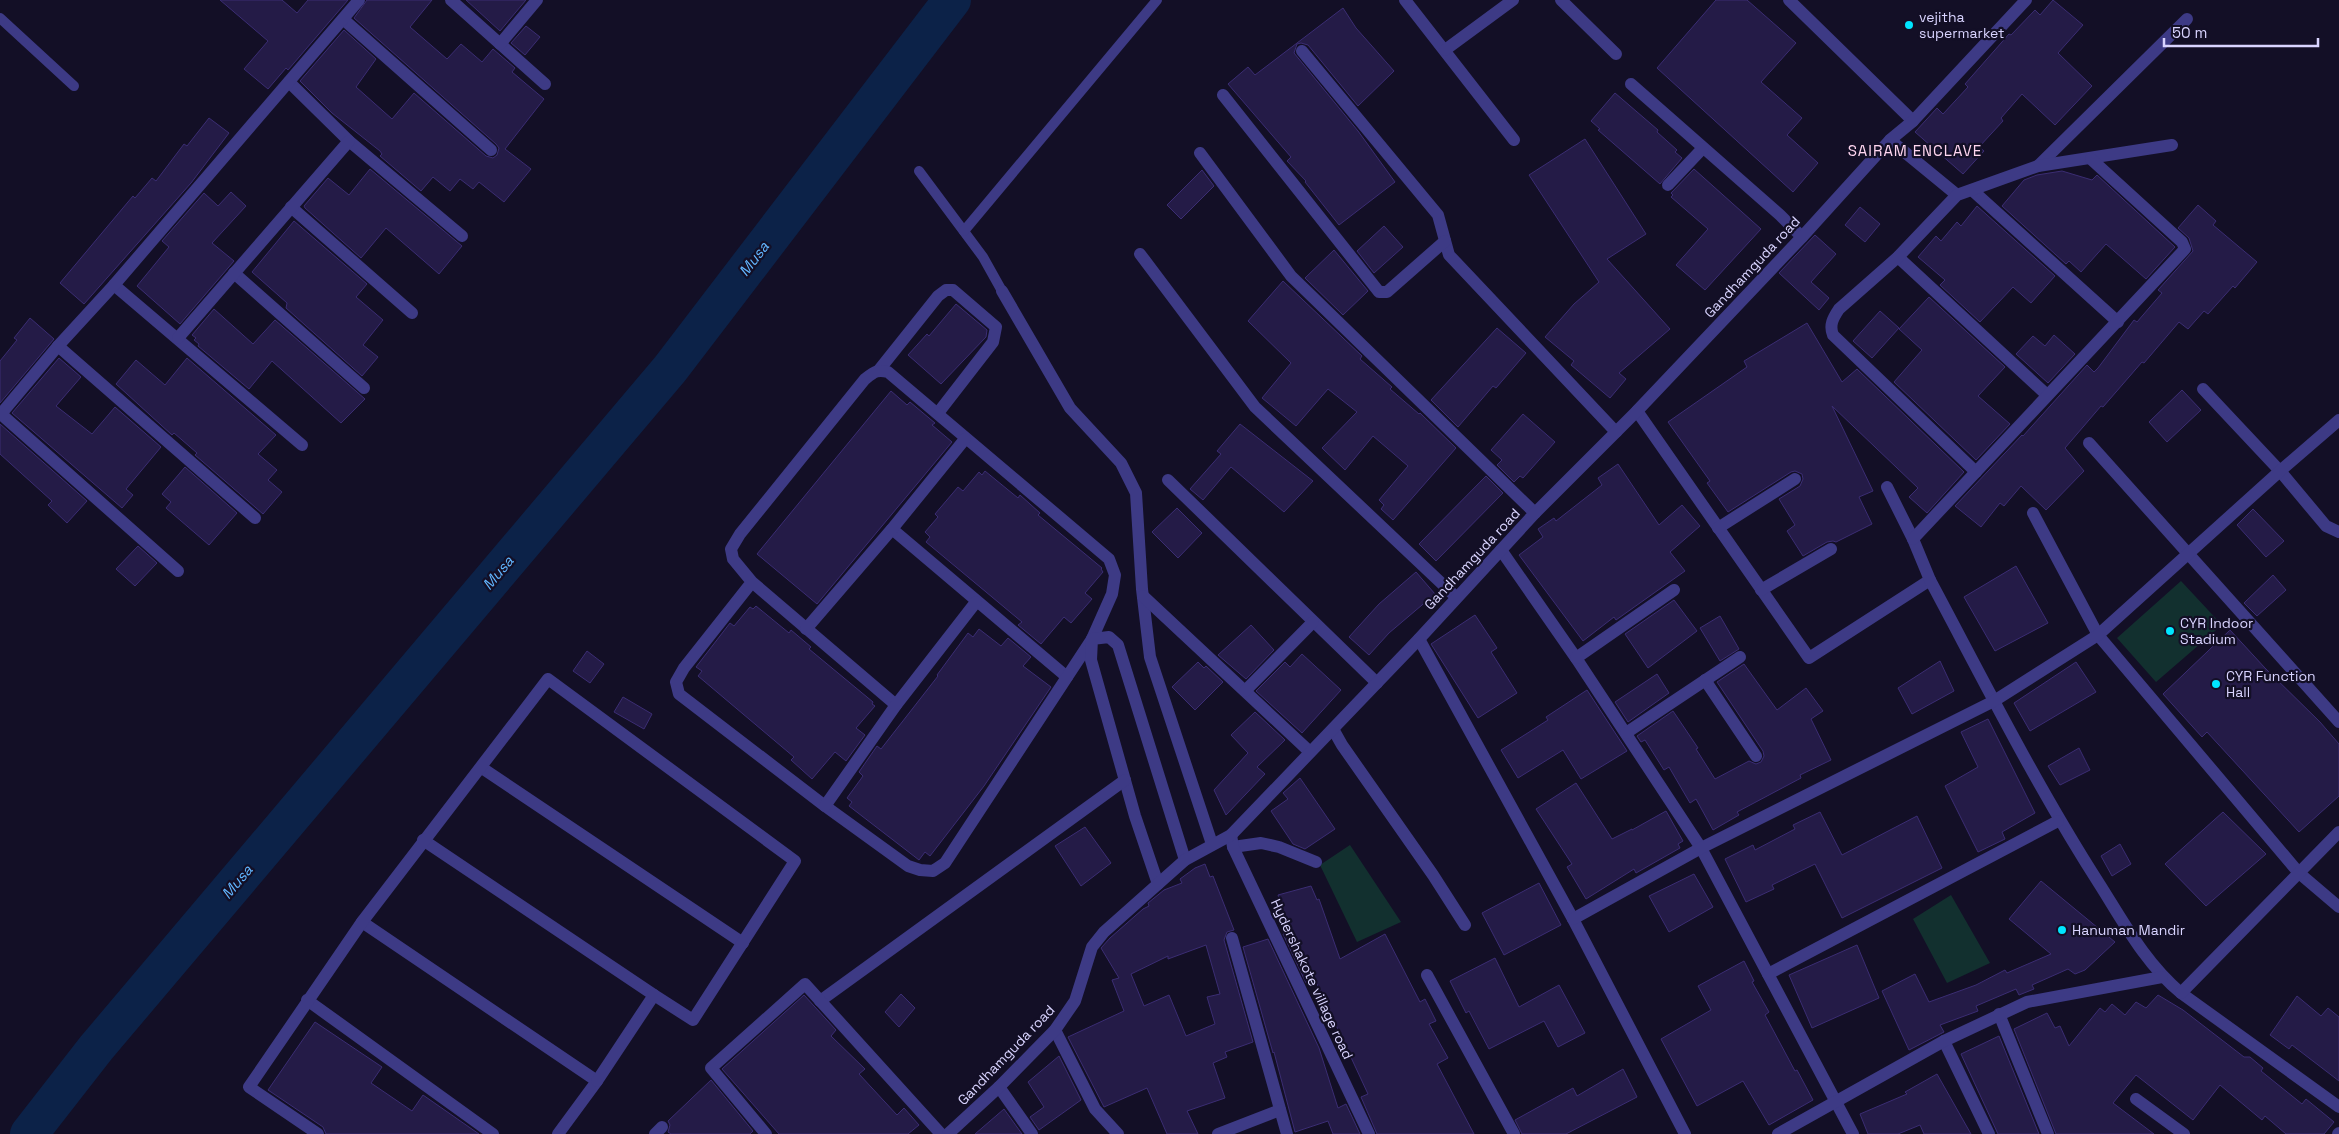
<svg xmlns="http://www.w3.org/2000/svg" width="2339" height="1134" viewBox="0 0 2339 1134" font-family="'Space Grotesk',sans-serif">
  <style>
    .green { fill: #12302f }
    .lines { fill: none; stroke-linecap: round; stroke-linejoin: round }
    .river { stroke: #0c2248; stroke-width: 38 }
    .building { fill: #241b47; stroke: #3b2d73; fill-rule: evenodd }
    .service { stroke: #3d3a85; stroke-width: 10 }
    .minor { stroke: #3d3a85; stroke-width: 12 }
    .tertiary { stroke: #3d3a85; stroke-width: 12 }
    .poi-dot { fill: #00e5ff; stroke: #130f26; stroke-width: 2 }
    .labels { text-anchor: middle; stroke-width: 4.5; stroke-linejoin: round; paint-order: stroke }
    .poi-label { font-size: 14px; fill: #d9d4ff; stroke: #130f26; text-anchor: start }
    .street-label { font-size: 14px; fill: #d9d4ff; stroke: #130f26 }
    .neighbourhood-label { font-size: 15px; letter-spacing: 1px; fill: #ffd6f0; stroke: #130f26 }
    .water-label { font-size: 15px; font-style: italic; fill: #62b6ff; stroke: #130f26 }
  </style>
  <rect width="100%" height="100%" fill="#130f26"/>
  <g class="green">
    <polygon points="2181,581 2222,625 2156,682 2117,638"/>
    <polygon points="1350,845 1401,922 1357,942 1320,865"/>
    <polygon points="1951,895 1990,963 1947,983 1913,919"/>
  </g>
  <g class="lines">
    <polyline class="river" points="29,1134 96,1048 670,369 952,0"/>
  </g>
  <g class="building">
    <polygon points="220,0 282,0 297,13 308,0 348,0 288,70 286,68 268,89 244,69 268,41"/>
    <polygon points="367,0 432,0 410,27 447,59 461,44 482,62 493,49 515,68 512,72 544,99 505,149 531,169 504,202 479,182 473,189 460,179 450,191 433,177 421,191 380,156 382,154 380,151 332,113 300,81 344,30 376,59 356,87 392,119 414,93 486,156 493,158 497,155 499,148 496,144 354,18"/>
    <polygon points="466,0 526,0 500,31"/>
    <polygon points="1716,0 1747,0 1796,43 1761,82 1802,118 1787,135 1818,163 1793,192 1657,68"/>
    <polygon points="2053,0 2083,25 2058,53 2092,86 2055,125 2022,94 2001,118 2003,121 1979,147 1984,151 1963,174 1915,132 1937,108 1943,114 1968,87 1965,84 2009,34 2011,35 2035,10 2040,15"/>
    <polygon points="1343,8 1356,28 1394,71 1358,106 1308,45 1301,43 1297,44 1294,53 1358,131 1395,182 1339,225 1305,182 1306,181 1287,161 1291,157 1228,84 1248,67 1255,75"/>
    <polygon points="526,26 540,37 525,55 511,43"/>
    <polygon points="1615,93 1658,130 1657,132 1677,150 1675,152 1682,158 1660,184 1598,130 1600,129 1591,121"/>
    <polygon points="209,118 229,133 191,183 84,304 60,283 133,196 135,198 152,178 156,181 184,144 187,146"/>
    <polygon points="1585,139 1646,234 1607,259 1670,329 1619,373 1626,379 1610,398 1571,365 1574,361 1545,337 1574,304 1599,282 1529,175"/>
    <polygon points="370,169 462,246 439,274 386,228 361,258 305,208 304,206 328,178 349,195"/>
    <polygon points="1694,169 1761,229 1705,290 1676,265 1708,229 1671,197 1673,195 1671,193"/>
    <polygon points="1202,170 1214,186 1181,219 1167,205"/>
    <polygon points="2062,171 2092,180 2097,175 2175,247 2146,279 2106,244 2081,272 2069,261 2066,264 2002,206 2024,180 2037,175"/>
    <polygon points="231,192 246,206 212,243 234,261 180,324 137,286 169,247 162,241 204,193 218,206"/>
    <polygon points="2198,205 2216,221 2213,225 2257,262 2235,288 2233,286 2208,314 2204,311 2188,329 2179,322 2144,363 2142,362 2103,407 2101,406 2065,448 2084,471 2046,510 2021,486 2004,506 2000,503 1981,527 1955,506 2022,435 2023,436 2087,365 2094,372 2098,368 2134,320 2137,322 2162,293 2158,290 2193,251 2189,238 2178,228"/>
    <polygon points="1977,206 2055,276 2031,303 2013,287 1980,322 1940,285 1945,280 1918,257 1936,236 1941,241 1957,222 1961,226"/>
    <polygon points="1860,207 1880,224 1865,242 1845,225"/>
    <polygon points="294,221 367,284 356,297 383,320 363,345 378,357 362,376 286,308 287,303 252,272"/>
    <polygon points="1384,226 1403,247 1374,273 1357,251"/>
    <polygon points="1815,235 1836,254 1811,282 1829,298 1819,310 1779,273"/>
    <polygon points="1334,250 1368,291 1343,315 1305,278"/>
    <polygon points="1283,281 1362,356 1360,359 1392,387 1390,389 1419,414 1420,413 1456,448 1393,520 1381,509 1384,505 1379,500 1408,466 1373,436 1345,470 1322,448 1357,412 1328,389 1296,426 1262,398 1291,363 1248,321"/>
    <polygon points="1929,297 2005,367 1978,396 2010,424 1976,460 1894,382 1922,350 1899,329"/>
    <polygon points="956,304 987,330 986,337 941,384 908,355 927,334 929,336"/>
    <polygon points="214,309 253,344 275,320 365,399 341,423 272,361 249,389 198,346 199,344 194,340 196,338 192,335"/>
    <polygon points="1880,311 1899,328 1872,358 1853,341"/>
    <polygon points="30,318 54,339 0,403 0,361 17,340 14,338"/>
    <polygon points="1807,323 1842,382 1857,369 1964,472 1927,513 1909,497 1918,488 1832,406 1873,491 1859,497 1872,524 1836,542 1833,541 1827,542 1803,556 1787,531 1795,525 1779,499 1800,486 1803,479 1802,474 1795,471 1791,472 1728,512 1707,483 1710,481 1668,422 1747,367 1744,361"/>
    <polygon points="1497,328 1526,353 1496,388 1493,386 1458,427 1431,400"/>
    <polygon points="2054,335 2075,354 2048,383 2016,354 2033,336 2045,346"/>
    <polygon points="59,358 81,377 56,406 92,434 115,407 161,447 126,489 133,495 122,508 12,413"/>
    <polygon points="187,358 276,435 258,454 277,470 268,480 282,492 263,514 195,455 197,453 174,433 172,435 116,384 136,360 165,385"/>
    <polygon points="2182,390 2201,410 2167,442 2149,422"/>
    <polygon points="891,391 907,405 910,402 935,423 932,425 952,442 817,604 757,554"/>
    <polygon points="1523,414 1555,442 1523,478 1520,476 1514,482 1497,465 1502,460 1491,450"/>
    <polygon points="0,424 87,501 67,523 48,505 52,501 0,454"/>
    <polygon points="1240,424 1313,481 1284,512 1231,467 1203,500 1190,489 1221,454 1217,451"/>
    <polygon points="1618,464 1659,525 1682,505 1700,526 1670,552 1685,571 1616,620 1614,617 1583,641 1519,555 1543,537 1538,529 1554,518 1556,521 1602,485 1598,478"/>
    <polygon points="185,467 237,513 209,545 166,508 171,502 162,494"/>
    <polygon points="985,471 1018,498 1020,495 1040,513 1038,515 1102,568 1101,569 1103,572 1085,593 1092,599 1071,623 1064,617 1041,644 1018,625 1022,622 926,542 930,537 925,532 938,517 935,514 958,487 963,491 979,472 982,475"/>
    <polygon points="1486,476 1503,493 1436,561 1419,544"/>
    <polygon points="1177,508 1202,533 1178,558 1152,532"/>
    <polygon points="2253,509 2284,541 2266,557 2237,525"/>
    <polygon points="138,546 157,563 135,586 116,569"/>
    <polygon points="2016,566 2048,623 1995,651 1964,597"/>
    <polygon points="1416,572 1435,594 1389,633 1369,655 1349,637 1379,604"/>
    <polygon points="2273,575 2286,590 2257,616 2244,603"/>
    <polygon points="1674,600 1697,631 1648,668 1625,634"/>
    <polygon points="756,606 789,633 791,630 811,647 809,649 873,702 872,704 875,706 856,728 865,735 846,761 835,752 812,779 791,760 794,757 698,676 702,671 696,667 730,623 734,626 750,607 753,609"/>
    <polygon points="1475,615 1497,648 1491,652 1517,693 1478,718 1431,644"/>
    <polygon points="1720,616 1739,649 1720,661 1700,628"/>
    <polygon points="1251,625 1274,650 1246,679 1218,655"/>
    <polygon points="979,629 1001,646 1008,638 1031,657 1023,666 1051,687 984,786 930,856 925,852 919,860 849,806 852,802 847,798 863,776 859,772 877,746 881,749 938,676 937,675 968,633 973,637"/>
    <polygon points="2230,630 2265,668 2320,722 2339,744 2339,796 2299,832 2207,732 2202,737 2163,694"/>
    <polygon points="587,651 604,664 590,683 573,671"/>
    <polygon points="1302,654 1341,690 1302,733 1256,691 1285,662 1290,667"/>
    <polygon points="1940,661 1954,691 1912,714 1898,688"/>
    <polygon points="1198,662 1204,668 1206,666 1223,682 1195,710 1172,687"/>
    <polygon points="2076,662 2096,692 2030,731 2014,703"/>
    <polygon points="1744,664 1777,710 1806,688 1823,711 1811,719 1831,760 1800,775 1801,778 1737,812 1739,815 1713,830 1696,799 1690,803 1669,767 1664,770 1645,740 1641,742 1637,736 1673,711 1698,748 1696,749 1715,779 1749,761 1756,764 1761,762 1764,756 1763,751 1717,682"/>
    <polygon points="1657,674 1669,693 1628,722 1615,702"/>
    <polygon points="1587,690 1627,751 1581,779 1563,750 1518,778 1501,750 1548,720 1546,717"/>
    <polygon points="623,697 652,714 644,729 614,712"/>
    <polygon points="1255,712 1285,740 1257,767 1265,774 1226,815 1214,790 1248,753 1231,735"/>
    <polygon points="1988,719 2035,813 2002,832 2005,839 1978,852 1945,786 1978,767 1961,732"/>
    <polygon points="2079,748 2090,770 2060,785 2048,766"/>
    <polygon points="1300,778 1335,829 1305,849 1293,844 1271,811 1288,799 1283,793"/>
    <polygon points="1576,783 1612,839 1632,829 1632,830 1666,811 1683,841 1678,844 1680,848 1636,873 1634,869 1586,899 1567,867 1572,864 1536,809"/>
    <polygon points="1820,812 1842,855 1917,816 1942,868 1842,918 1815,864 1772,885 1774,889 1746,902 1725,859 1753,845 1755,850 1795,829 1793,825"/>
    <polygon points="2223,812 2266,854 2206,906 2165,864"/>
    <polygon points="1085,827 1111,863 1081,886 1055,846"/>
    <polygon points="2120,844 2131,864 2112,876 2101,856"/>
    <path d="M1205,864L1210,877L1213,876L1234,930L1227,932L1224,940L1253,1042L1225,1052L1227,1057L1213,1063L1225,1098L1187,1111L1198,1134H1167L1147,1088L1104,1107L1068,1037L1124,1011L1112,980L1119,978L1101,948L1110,938L1143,909L1149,906L1148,903L1164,890L1182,883L1180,879L1195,868ZM1206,945L1220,994L1207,997L1215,1024L1186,1036L1169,995L1144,1006L1131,974L1168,956V959Z"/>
    <polygon points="1694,874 1713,907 1669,932 1649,896"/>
    <polygon points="2041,881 2115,942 2085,970 2075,974 2068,969 2032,985 2034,989 2019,995 2016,989 1976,1006 1978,1011 1940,1025 1944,1032 1909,1050 1882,991 1915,974 1929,1002 1976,985 2005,970 2007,973 2051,954 2009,919"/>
    <polygon points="1539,883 1561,925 1504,955 1482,913"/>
    <polygon points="1311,886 1317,900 1319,899 1340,959 1385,934 1420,1002 1425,999 1436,1021 1429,1024 1448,1058 1437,1064 1474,1134 1377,1134 1361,1097 1368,1094 1315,980 1306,983 1283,934 1289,932 1278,895"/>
    <polygon points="1268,939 1319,1048 1338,1108 1346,1104 1360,1134 1333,1134 1328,1121 1295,1132 1274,1052 1273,1053 1243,947"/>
    <polygon points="1857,945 1879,998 1812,1028 1789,975"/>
    <polygon points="1495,958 1519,1007 1559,985 1585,1033 1558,1047 1544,1021 1489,1049 1469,1011 1466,1013 1450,981"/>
    <polygon points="1744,961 1754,981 1752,982 1769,1012 1765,1015 1795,1071 1797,1070 1813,1100 1769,1125 1743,1081 1697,1106 1661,1039 1711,1010 1698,986"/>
    <polygon points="901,994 915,1008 899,1027 885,1012"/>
    <polygon points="804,995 836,1030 831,1036 865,1069 859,1074 897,1115 904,1108 919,1125 908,1134 779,1134 722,1069"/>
    <polygon points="2158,995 2183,1010 2244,1057 2250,1057 2263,1068 2261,1071 2302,1104 2306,1099 2334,1122 2324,1134 2286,1134 2265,1116 2262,1120 2220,1085 2193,1120 2136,1075 2113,1103 2154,1134 2056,1134 2014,1029 2047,1013 2055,1028 2060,1026 2069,1046 2100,1008 2105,1012 2112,1004 2125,1015 2136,1002 2146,1008"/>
    <polygon points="2297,996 2321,1016 2328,1008 2339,1017 2339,1081 2292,1045 2289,1049 2270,1035"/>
    <polygon points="315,1022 382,1067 371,1083 412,1111 423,1095 479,1134 326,1134 323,1127 268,1090"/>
    <polygon points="1999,1036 2039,1134 1998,1134 1961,1054"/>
    <polygon points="1059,1056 1081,1100 1039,1130 1030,1117 1044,1107 1028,1082"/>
    <polygon points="1623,1069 1637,1097 1566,1134 1522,1134 1515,1120 1573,1088 1577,1096"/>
    <polygon points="1937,1074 1971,1134 1924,1134 1920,1125 1898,1134 1868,1134 1860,1114 1907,1094 1905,1092"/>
    <polygon points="711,1080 753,1131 750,1134 671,1134 668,1132 670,1125 668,1121"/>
    <polygon points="1004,1109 1022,1134 975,1134"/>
  </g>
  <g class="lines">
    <g class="service">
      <polyline points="0,18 74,86"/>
      <polyline points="919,171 983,257 1002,291"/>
      <polyline points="964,231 1157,0"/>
    </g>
    <g class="minor">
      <polyline points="451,0 545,84"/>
      <polyline points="1405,0 1514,140"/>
      <polyline points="1561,0 1616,54"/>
      <polyline points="1789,0 1913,121"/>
      <polyline points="343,19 491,150"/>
      <polyline points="500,44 537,0"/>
      <polyline points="1445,50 1513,0"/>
      <polyline points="1302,51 1438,215 1449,255 1616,432"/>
      <polyline points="289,82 349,141 462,236"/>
      <polyline points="1631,84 1780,215 1802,237"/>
      <polyline points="1223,95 1379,292 1387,292 1445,241"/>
      <polyline points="1890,140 1957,195"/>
      <polyline points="1200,153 1291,276 1535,513"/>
      <polyline points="2038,166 2187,19"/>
      <polyline points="1668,185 1703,148"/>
      <polyline points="1972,190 2118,322"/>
      <polyline points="291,207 412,313"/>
      <polyline points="1140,254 1255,407 1456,597"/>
      <polyline points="1898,257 2047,395"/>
      <polyline points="234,273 364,388"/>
      <polyline points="114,285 302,445"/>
      <polyline points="1002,291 1070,408 1121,463 1136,493 1142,589 1150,657 1212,844"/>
      <polyline points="178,338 349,141"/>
      <polyline points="58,346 255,518"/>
      <polyline points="879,370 938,296 946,290 953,290 996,327 993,342 938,413"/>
      <polyline points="2203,389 2280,471 2326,526 2339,532"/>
      <polyline points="1637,411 1809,658 1930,580"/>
      <polyline points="2089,443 2339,722"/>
      <path d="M1976,472L1833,335C1829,325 1833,318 1839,309L1898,257L1957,195L2038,166L2172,145"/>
      <polyline points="1168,480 1377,683"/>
      <path d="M1887,487L1913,539L1930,580C1985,683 2037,787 2100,885C2124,923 2146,964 2181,993L2339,1107"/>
      <polyline points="2033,513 2098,635 2299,873 2339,907"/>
      <polyline points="1718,528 1795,479"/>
      <polyline points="892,529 1067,677"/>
      <polyline points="1913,539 2185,249 2182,242 2091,159"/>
      <polyline points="1501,550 1576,658 1701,848 1853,1134"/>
      <polyline points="178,571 1,414 58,346 114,285 359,0"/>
      <path d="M752,582L684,668L676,682L679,694L825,806L908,866L920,870L933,871L945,863L1092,639L1112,594L1115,575L1109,559L888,372C877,369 874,372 865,379L740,534L731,549L733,559L752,582L896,705"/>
      <polyline points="1761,590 1831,549"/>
      <polyline points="1143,596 1310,752"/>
      <polyline points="806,629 892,529 965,439"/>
      <polyline points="1419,639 1573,919 1685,1134"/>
      <polyline points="1576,658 1674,590"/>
      <polyline points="1705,680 1756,756"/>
      <polyline points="1245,691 1313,622"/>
      <polyline points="1333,729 1342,745 1433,875 1465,925"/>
      <polyline points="1626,733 1740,657"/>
      <polyline points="482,768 743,943"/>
      <polyline points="825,806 896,705 976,602"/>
      <polyline points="423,840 654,995"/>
      <polyline points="1233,847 1261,843 1279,847 1316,862"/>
      <polyline points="1158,884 1135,816 1091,660 1092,639 1109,637 1118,645 1185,860"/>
      <polyline points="1573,919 1701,848 1994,701 2098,635 2280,471 2339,420"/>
      <polyline points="362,922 597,1081 558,1134"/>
      <polyline points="1232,938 1287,1134"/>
      <polyline points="1768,974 2058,821"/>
      <polyline points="1427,975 1514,1134"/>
      <polyline points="2181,993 2339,832"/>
      <polyline points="307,1000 493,1134"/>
      <polyline points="820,1001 1125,780"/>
      <polyline points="1999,1014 2048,1134"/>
      <polyline points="1055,1030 1095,1109 1118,1134"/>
      <polyline points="1944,1041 1989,1134"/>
      <polyline points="999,1087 1032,1134"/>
      <polyline points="2136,1099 2184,1134"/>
      <polyline points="318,1134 249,1087 362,922 548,679 795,861 693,1020 654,995 597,1081"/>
      <polyline points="655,1134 662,1127"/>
      <polyline points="766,1134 711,1068 805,984 941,1134"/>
      <polyline points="1218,1134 1280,1110"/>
      <polyline points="1778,1134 1944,1041 2027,1002 2162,977"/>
      <polyline points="2338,1134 2339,1133"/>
    </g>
    <g class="tertiary">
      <polyline points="1231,835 1233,847 1369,1134"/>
      <polyline points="948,1134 999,1087 1055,1030 1075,1001 1092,947 1104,932 1185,860 1231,835 1419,639 1535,513 1637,411 1802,237 1890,140 1913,121 2026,0"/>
    </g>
  </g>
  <g class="poi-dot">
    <circle cx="1909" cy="25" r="5"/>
    <circle cx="2170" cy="631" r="5"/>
    <circle cx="2216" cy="684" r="5"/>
    <circle cx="2062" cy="930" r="5"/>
  </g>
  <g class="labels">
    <g class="poi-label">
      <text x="1919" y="22">vejitha<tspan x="1919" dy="16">supermarket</tspan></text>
      <text x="2180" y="628">CYR Indoor<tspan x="2180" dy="16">Stadium</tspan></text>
      <text x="2226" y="681">CYR Function<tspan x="2226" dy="16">Hall</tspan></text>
      <text x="2072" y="935">Hanuman Mandir</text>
    </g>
    <g class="street-label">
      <text transform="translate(1752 267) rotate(-47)" y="5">Gandhamguda road</text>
      <text transform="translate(1472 559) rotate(-47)" y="5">Gandhamguda road</text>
      <text transform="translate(1312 979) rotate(65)" y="5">Hydershakote village road</text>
      <text transform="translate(1006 1055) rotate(-46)" y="5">Gandhamguda road</text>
    </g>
    <g class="neighbourhood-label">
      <text x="1915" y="156">SAIRAM ENCLAVE</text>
    </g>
    <g class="water-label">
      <text transform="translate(754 259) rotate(-53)" y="5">Musa</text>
      <text transform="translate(498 573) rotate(-50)" y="5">Musa</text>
      <text transform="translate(237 882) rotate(-50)" y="5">Musa</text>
    </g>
  </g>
  <path d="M2164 38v8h154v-8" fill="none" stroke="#d9d4ff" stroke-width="2.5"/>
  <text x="2172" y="38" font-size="15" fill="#d9d4ff" stroke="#130f26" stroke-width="4" paint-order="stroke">50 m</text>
</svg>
